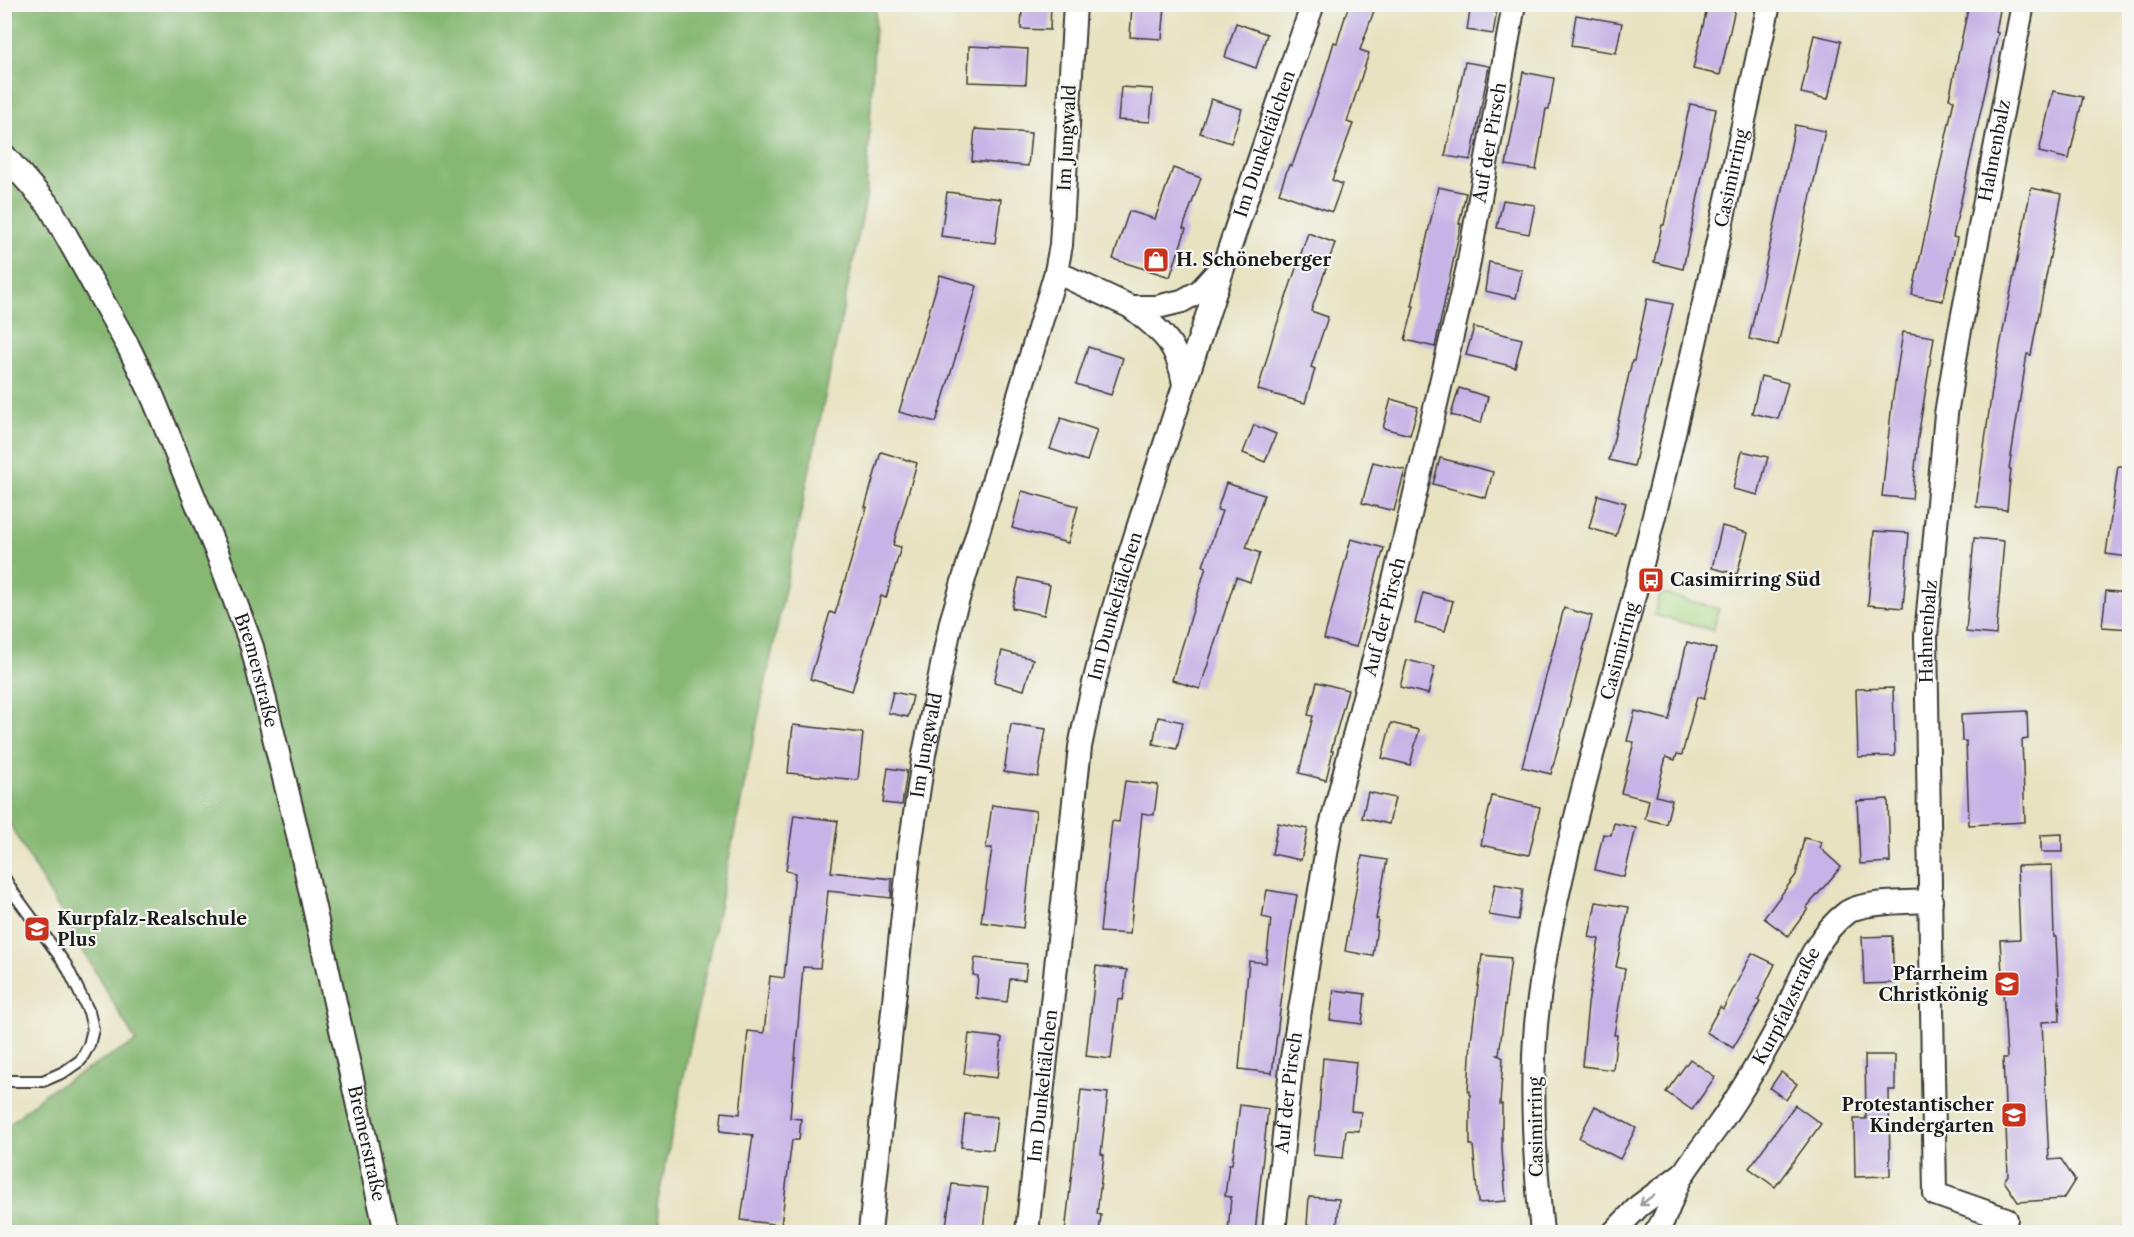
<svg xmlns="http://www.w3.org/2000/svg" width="2134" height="1237" viewBox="0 0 2134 1237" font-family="'Libre Caslon Text',serif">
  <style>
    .green { fill: #a9d886; stroke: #627a51; stroke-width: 1.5 }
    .forest { fill: #86b873; stroke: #516a48; stroke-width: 1.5 }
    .building { fill: #c6b4e6 }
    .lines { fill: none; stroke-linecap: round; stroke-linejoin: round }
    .service-casing { stroke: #3a3a35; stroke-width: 14 }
    .minor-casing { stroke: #3a3a35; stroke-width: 26 }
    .service { stroke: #fff; stroke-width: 10 }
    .minor { stroke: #fff; stroke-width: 22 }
    .oneway { stroke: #999 }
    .labels { text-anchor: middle; stroke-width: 4.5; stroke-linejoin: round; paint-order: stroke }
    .street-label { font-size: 18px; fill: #1c1c1c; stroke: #f6f6f2 }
    .poi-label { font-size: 18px; font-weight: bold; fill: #1c1c1c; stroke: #f6f6f2; text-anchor: start }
  </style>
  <rect width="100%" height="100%" fill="#f6f6f2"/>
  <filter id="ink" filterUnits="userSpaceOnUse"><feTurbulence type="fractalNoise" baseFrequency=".0167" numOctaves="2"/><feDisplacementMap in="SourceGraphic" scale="12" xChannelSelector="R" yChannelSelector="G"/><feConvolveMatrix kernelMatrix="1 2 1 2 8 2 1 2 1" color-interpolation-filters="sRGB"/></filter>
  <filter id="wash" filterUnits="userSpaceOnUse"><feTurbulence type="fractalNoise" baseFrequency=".008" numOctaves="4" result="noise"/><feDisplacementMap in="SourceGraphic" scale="24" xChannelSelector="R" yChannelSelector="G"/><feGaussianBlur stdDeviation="1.35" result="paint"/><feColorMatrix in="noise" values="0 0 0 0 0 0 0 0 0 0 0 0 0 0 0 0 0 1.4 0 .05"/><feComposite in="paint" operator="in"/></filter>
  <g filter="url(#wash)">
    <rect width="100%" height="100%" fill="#e7e2c0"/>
    <polygon class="green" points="1660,593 1719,609 1713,630 1654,615"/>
    <polygon class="forest" points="5,5 876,5 866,199 657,1205 662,1232 5,1232 4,1129 45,1093 136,1042 5,816"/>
    <g id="blocks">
      <g class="building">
        <polygon points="1030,4 1051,4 1050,30 1021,29 1022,9 1030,10"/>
        <polygon points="1132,4 1165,6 1162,39 1130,37"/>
        <polygon points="1349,4 1365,4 1375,8 1360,50 1369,53 1347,122 1353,124 1332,180 1342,184 1332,212 1279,193 1289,165 1292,166 1322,82 1334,42 1337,43"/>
        <polygon points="1471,4 1498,4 1493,34 1467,30"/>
        <polygon points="1708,4 1736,4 1720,75 1693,69"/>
        <polygon points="1969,4 2001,4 1996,32 1998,33 1953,237 1957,238 1943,301 1912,295 1954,100 1949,99"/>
        <polygon points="1576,15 1622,23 1616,53 1571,46"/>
        <polygon points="1236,23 1267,34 1256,68 1225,57"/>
        <polygon points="1814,35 1841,41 1828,99 1801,93"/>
        <polygon points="969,46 1028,49 1026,84 968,82"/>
        <polygon points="1465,62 1489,66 1471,160 1445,156"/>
        <polygon points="1523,72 1554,78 1549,109 1546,109 1536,170 1506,165"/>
        <polygon points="1121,87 1153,89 1150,122 1118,120"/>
        <polygon points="2053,91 2083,97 2069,159 2039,152"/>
        <polygon points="1211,99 1242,109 1231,143 1200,133"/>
        <polygon points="1690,104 1716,109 1683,269 1654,262 1662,225 1664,225"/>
        <polygon points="1795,125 1825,131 1778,345 1749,339 1779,205"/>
        <polygon points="975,129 1031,133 1028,166 972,161"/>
        <polygon points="1173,168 1201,178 1183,228 1186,229 1170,277 1113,259 1129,211 1155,219"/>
        <polygon points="1438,187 1466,193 1459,224 1461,224 1435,347 1405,340 1414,306 1412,306"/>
        <polygon points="2031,188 2062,194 2031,355 2027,354 2009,469 2011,469 2007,510 1976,507 1993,382"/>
        <polygon points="947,192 1001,199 995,243 941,236"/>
        <polygon points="1503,200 1535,205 1529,234 1497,228"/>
        <polygon points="1308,233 1335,243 1311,311 1328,317 1311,367 1315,369 1305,403 1258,390 1274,333"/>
        <polygon points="1489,262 1522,270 1516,298 1485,291"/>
        <polygon points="940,275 977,286 936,422 899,412"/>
        <polygon points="1647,299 1673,304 1634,466 1609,460 1632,361 1634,361"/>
        <polygon points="1474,327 1522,339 1515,367 1466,355"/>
        <polygon points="1903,332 1934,337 1918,438 1912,499 1882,496 1892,403"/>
        <polygon points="1088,347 1123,358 1111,395 1076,384"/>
        <polygon points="1761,376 1788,383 1778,419 1752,413"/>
        <polygon points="1459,388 1488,397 1481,423 1451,415"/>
        <polygon points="1391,399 1418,407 1410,435 1383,428"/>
        <polygon points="1061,418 1097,430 1087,461 1050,449"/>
        <polygon points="1254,425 1276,434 1265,462 1243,453"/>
        <polygon points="1742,451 1768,457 1758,495 1733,489"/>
        <polygon points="881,452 917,463 893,545 901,547 886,598 881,596 852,691 810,679 830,612 835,614 867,507 865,507"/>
        <polygon points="1440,458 1493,472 1486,498 1433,484"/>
        <polygon points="1373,462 1405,470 1394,511 1362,503"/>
        <polygon points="2118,466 2130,466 2130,557 2106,554"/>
        <polygon points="1226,483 1264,495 1246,548 1260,553 1250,582 1236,577 1200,689 1172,680 1206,567 1203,566 1222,511 1217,510"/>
        <polygon points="1022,491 1078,506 1068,543 1012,528"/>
        <polygon points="1598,495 1626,503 1616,536 1589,528"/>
        <polygon points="1722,526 1748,533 1737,574 1712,568"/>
        <polygon points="1874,531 1909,533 1903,608 1868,605"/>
        <polygon points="1974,538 2004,541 1996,635 1966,632"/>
        <polygon points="1351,539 1384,548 1356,647 1324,639"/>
        <polygon points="1019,578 1050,585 1044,615 1012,608"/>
        <polygon points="2106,591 2130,593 2130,629 2102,627"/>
        <polygon points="1423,593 1453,601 1445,631 1415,623"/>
        <polygon points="1564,608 1592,616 1551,774 1522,767"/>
        <polygon points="1687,642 1716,649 1704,699 1697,697 1682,755 1677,754 1675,760 1666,757 1656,796 1672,800 1666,824 1645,819 1649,800 1621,793 1634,742 1627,741 1635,711 1669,720"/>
        <polygon points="1002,651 1033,659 1024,690 994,682"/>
        <polygon points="1407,660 1435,667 1428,694 1400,687"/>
        <polygon points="1317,682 1348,690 1331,751 1333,751 1326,780 1299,773 1313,716 1308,715"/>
        <polygon points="1893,688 1895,756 1858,757 1856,689"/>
        <polygon points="893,692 913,696 908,717 888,713"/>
        <polygon points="2027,711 2028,739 2022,740 2025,822 1969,825 1966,741 1962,741 1961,714"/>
        <polygon points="1158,717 1183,722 1177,749 1153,744"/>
        <polygon points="1391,723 1419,730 1410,765 1382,758"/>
        <polygon points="1011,724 1046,729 1038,777 1004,772"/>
        <polygon points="793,725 863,733 858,780 788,773"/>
        <polygon points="888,768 907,771 902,805 883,803"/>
        <polygon points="1125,781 1158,785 1154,815 1142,813 1130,934 1100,932 1112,821 1119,822"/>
        <polygon points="1368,792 1395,798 1389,824 1362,818"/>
        <polygon points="1492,796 1540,807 1529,855 1481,845"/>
        <polygon points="1888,799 1890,862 1860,864 1857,801"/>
        <polygon points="992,805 1036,811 1023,928 981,922 992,848 986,848"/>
        <polygon points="794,815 838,821 831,872 892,879 891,898 828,891 820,968 803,967 790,1118 801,1119 799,1140 792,1140 781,1225 741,1220 753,1135 720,1131 722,1112 740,1114 748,1031 764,1033 770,976 784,978 795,873 786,871"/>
        <polygon points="1278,823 1308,829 1301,860 1272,854"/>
        <polygon points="1614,823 1636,828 1624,877 1595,870 1603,834 1611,835"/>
        <polygon points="2062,834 2062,852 2041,852 2041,835"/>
        <polygon points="1804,838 1822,842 1820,848 1841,867 1806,908 1808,909 1788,936 1764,918 1796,875"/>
        <polygon points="1362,856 1387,860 1376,919 1378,919 1373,956 1345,951"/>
        <polygon points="2052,865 2054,937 2056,937 2060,1021 2042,1022 2049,1160 2061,1159 2075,1180 2063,1199 2018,1202 2004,1181 2008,1175 2003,1058 2007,1058 2000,940 2020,939 2017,866"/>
        <polygon points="1495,884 1523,889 1518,920 1489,915"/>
        <polygon points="1267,890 1297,895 1289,941 1272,1073 1239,1069 1249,961 1266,963 1271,919 1262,917"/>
        <polygon points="1596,902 1629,907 1616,967 1625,969 1614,1035 1617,1035 1613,1070 1582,1066 1588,1004 1599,939 1589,937"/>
        <polygon points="1892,936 1894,983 1864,984 1862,937"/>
        <polygon points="1752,953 1775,964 1758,1000 1760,1002 1733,1048 1706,1032 1720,1007 1723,1009"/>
        <polygon points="1482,955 1511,958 1499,1055 1498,1055 1503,1058 1500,1104 1502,1104 1502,1150 1506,1201 1478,1203 1473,1145 1470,1145 1470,1091 1468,1091 1471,1041"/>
        <polygon points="975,958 1027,964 1025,980 1010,979 1007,1002 976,998 978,976 973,975"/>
        <polygon points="1096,966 1127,970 1123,1000 1118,999 1111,1059 1086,1056"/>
        <polygon points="1334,990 1365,994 1362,1024 1330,1020"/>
        <polygon points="969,1034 1002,1038 997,1078 964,1074"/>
        <polygon points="1865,1055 1895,1055 1895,1090 1889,1090 1890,1176 1855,1177 1854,1119 1866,1119"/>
        <polygon points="1323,1058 1356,1062 1351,1111 1361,1112 1359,1131 1346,1130 1343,1158 1313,1155 1316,1127 1318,1127"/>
        <polygon points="1690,1059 1715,1077 1692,1110 1666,1092"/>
        <polygon points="1781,1072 1797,1084 1786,1100 1770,1088"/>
        <polygon points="1081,1090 1108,1093 1101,1154 1104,1155 1097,1214 1101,1215 1099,1233 1065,1233"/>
        <polygon points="1240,1105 1268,1109 1255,1233 1228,1233 1231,1197 1225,1196 1229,1164 1232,1164"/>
        <polygon points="1795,1105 1821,1124 1775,1187 1749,1168"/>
        <polygon points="1595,1106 1636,1128 1620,1159 1579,1138"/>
        <polygon points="965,1114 997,1117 993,1150 961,1147"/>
        <polygon points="952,1184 988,1188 983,1230 946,1226"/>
        <polygon points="1309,1197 1339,1199 1337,1228 1307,1225"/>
      </g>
    </g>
  </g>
  <g filter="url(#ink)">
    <use href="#blocks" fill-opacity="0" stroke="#3a3a35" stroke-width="1.5"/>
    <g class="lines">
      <defs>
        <polyline id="service" points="4,877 12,891 66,965 89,1012 93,1029 89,1045 81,1060 64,1072 43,1081 5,1081"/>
        <g id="minor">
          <polyline points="1075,4 1061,245 1056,272 1131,307 1157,307 1182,301 1200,291 1218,271"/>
          <path id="s1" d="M4,155L50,207L128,346L152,395L218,555L252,647L297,831L386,1232"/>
          <path d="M1131,307C1163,333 1177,342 1184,384"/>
          <path id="s2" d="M2006,1219L1935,1194L1926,636L1946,414L1959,335L2023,4"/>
          <path id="s3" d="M870,1232L910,847L924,754L951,622L1056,272"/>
          <path id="s4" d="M1027,1232L1080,747C1104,624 1145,506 1184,386C1226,258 1268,131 1313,4"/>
          <path id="s5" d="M1274,1232L1292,1058L1330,830L1403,545L1468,267L1514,4"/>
          <path id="s6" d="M1542,1232C1535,1164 1530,1094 1536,1025C1542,960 1557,896 1572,833C1593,747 1618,662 1639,576C1687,387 1728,196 1769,4"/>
          <polyline points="1614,1232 1639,1206 1682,1174"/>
          <path id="s7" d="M1656,1232C1670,1214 1672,1189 1685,1171C1694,1157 1705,1144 1715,1130C1738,1098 1758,1064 1777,1029C1798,991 1810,940 1846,913C1861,901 1910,902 1931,901"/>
        </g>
      </defs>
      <use href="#service" class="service-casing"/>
      <use href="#minor" class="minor-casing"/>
      <use href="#service" class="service"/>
      <use href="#minor" class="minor"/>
    </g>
    <defs><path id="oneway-shaft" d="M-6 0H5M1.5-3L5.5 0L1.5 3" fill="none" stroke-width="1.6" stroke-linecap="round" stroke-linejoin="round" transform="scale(1.5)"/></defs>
    <use class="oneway" href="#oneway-shaft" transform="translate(1647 1200) rotate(143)"/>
  </g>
  <defs>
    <symbol id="shop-square" viewBox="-11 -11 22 22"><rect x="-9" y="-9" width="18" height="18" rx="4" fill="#c8321e" stroke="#f6f6f2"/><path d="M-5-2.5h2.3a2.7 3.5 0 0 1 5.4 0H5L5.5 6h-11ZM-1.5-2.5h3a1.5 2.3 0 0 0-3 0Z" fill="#fff"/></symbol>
    <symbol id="bus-square" viewBox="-11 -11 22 22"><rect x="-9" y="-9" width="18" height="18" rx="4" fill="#c8321e" stroke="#f6f6f2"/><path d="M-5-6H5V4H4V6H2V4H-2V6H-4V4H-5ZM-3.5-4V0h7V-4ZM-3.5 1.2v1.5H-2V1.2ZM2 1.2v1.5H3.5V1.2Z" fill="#fff"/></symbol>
    <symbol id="school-square" viewBox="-11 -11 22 22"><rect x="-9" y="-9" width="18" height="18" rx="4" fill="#c8321e" stroke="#f6f6f2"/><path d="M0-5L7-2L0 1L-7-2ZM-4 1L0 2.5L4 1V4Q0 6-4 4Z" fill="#fff"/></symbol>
  </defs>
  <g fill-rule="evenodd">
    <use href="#shop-square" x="1141" y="245" width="30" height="30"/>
    <use href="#bus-square" x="1636" y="565" width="30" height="30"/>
    <use href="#school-square" x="22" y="914" width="30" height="30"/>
    <use href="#school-square" x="1992" y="969" width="30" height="30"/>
    <use href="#school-square" x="1999" y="1100" width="30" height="30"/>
  </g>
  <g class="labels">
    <g class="street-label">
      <text transform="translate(1067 138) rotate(-87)" y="6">Im Jungwald</text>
      <text dy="6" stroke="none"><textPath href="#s5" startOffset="1112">Auf der Pirsch</textPath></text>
      <text dy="6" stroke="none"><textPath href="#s4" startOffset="1119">Im Dunkeltälchen</textPath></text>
      <text dy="6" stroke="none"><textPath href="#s2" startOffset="1124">Hahnenbalz</textPath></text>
      <text dy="6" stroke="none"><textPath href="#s6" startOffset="1077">Casimirring</textPath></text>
      <text dy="6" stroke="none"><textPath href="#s4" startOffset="633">Im Dunkeltälchen</textPath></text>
      <text dy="6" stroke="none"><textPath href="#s5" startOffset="626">Auf der Pirsch</textPath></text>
      <text dy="6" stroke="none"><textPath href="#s2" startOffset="638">Hahnenbalz</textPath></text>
      <text dy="6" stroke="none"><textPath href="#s6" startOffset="591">Casimirring</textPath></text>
      <text dy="6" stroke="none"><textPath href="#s1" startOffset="578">Bremerstraße</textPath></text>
      <text dy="6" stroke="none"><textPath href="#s3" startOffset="490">Im Jungwald</textPath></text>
      <text dy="6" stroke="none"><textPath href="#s7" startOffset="262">Kurpfalzstraße</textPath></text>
      <text dy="6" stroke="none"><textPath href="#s4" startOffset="147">Im Dunkeltälchen</textPath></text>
      <text dy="6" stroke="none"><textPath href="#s5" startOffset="140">Auf der Pirsch</textPath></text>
      <text transform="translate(1536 1127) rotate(-91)" y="6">Casimirring</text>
      <text dy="6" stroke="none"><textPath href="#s1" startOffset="1064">Bremerstraße</textPath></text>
    </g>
    <g class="poi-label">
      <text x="1176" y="266">H. Schöneberger</text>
      <text x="1670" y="586">Casimirring Süd</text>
      <text x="57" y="925">Kurpfalz-Realschule<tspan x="57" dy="21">Plus</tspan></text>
      <text x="1988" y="980" text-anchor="end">Pfarrheim<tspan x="1988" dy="21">Christkönig</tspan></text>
      <text x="1994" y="1111" text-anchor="end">Protestantischer<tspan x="1994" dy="21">Kindergarten</tspan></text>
    </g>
  </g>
  <rect width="2134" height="1237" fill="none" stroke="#f6f6f2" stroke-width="24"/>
</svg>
